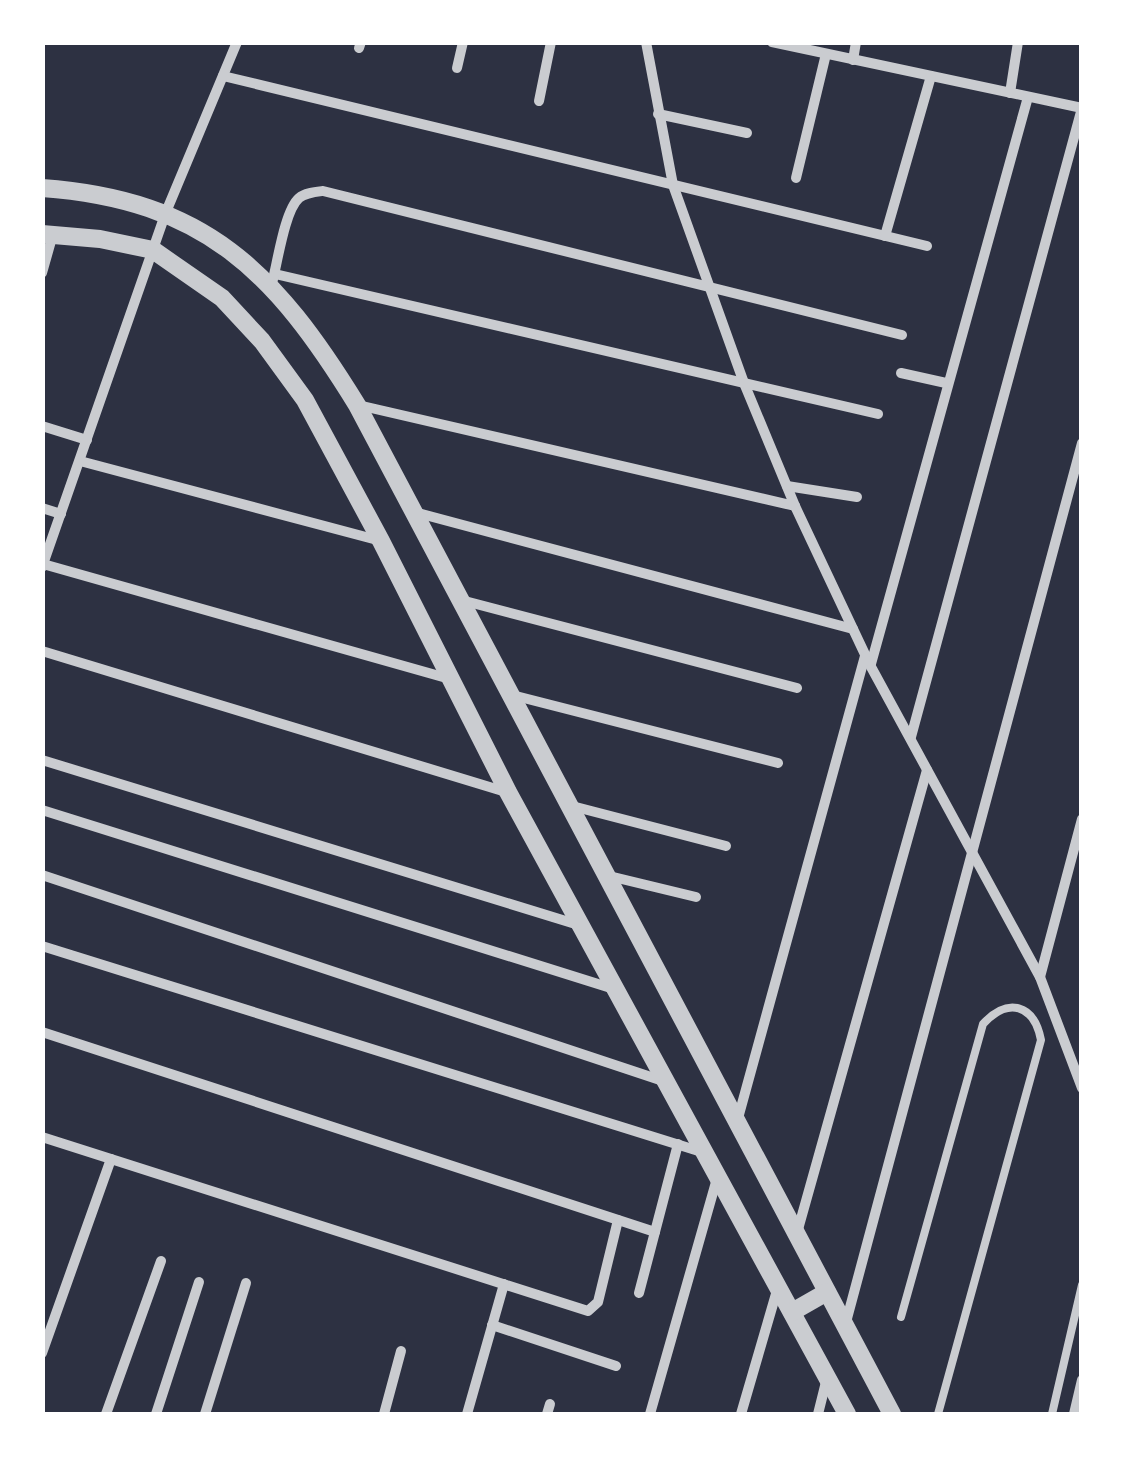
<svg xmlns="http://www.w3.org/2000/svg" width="1124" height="1457" viewBox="0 0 1124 1457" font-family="'Exo 2',sans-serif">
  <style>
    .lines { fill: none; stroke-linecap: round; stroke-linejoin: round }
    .service { stroke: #caccd0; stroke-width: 8 }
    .minor { stroke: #caccd0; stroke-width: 10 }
    .tertiary { stroke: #caccd0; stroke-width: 18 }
  </style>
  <rect width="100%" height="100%" fill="#2d3142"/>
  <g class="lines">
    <g class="service">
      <path d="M901,1317L983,1024C1008,997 1034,1004 1041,1040L938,1414"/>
      <polyline points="1052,1414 1082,1285"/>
    </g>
    <g class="minor">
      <polyline points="646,42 673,185 744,383 795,506 870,665 1040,977 1082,1088"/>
      <polyline points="772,42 1082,108"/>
      <polyline points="359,48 361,42"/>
      <polyline points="853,60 856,42"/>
      <polyline points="457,68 463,42"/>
      <polyline points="223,76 927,246"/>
      <polyline points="1010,93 1018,42"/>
      <polyline points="539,101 551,42"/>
      <polyline points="658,114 747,133"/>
      <polyline points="796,178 826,54"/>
      <polyline points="885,236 931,76"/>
      <polyline points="42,273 53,234"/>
      <polyline points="275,274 878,414"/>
      <path d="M271,287C277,267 284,211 299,198C305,193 315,192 323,191L902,335"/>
      <polyline points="901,373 946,383"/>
      <polyline points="358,405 795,506"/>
      <polyline points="42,426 87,440"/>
      <polyline points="80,461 381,541"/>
      <polyline points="787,486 857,497"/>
      <polyline points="42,508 61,514"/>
      <polyline points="414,512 853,629"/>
      <polyline points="43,564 450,679"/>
      <polyline points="42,567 166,212 237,42"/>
      <polyline points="461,600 797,688"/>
      <polyline points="42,651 506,792"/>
      <polyline points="871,664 1028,97"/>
      <polyline points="512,695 778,763"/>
      <polyline points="911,737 1082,108"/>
      <polyline points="42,760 582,926"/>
      <polyline points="572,806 726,846"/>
      <polyline points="42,810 614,989"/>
      <polyline points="42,875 663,1081"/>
      <polyline points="605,875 696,897"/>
      <polyline points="42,946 705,1153"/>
      <polyline points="1040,977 1082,819"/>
      <polyline points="42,1032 655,1232"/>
      <polyline points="737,1122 865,656"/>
      <polyline points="42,1137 588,1311 598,1302 618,1220"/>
      <polyline points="797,1233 927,770"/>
      <polyline points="639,1293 678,1144"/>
      <polyline points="492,1325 616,1366"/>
      <polyline points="845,1326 1082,443"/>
      <polyline points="42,1353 111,1159"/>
      <polyline points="106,1414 161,1261"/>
      <polyline points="156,1414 199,1282"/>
      <polyline points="205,1414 246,1283"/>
      <polyline points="384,1414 401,1351"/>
      <polyline points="467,1414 504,1284"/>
      <polyline points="547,1414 550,1404"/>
      <polyline points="650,1414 718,1175"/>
      <polyline points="741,1414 778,1287"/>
      <polyline points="818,1414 827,1378"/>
      <polyline points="1074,1414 1082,1380"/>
    </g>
    <g class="tertiary">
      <path d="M42,188C206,200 275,272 357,405L892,1414"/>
      <polyline points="42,234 100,239 153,250 222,298 262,341 305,400 381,541 508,792 847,1414"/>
      <polyline points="792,1312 827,1292"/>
    </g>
  </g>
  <rect width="1124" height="1457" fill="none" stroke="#ffffff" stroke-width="90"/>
</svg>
